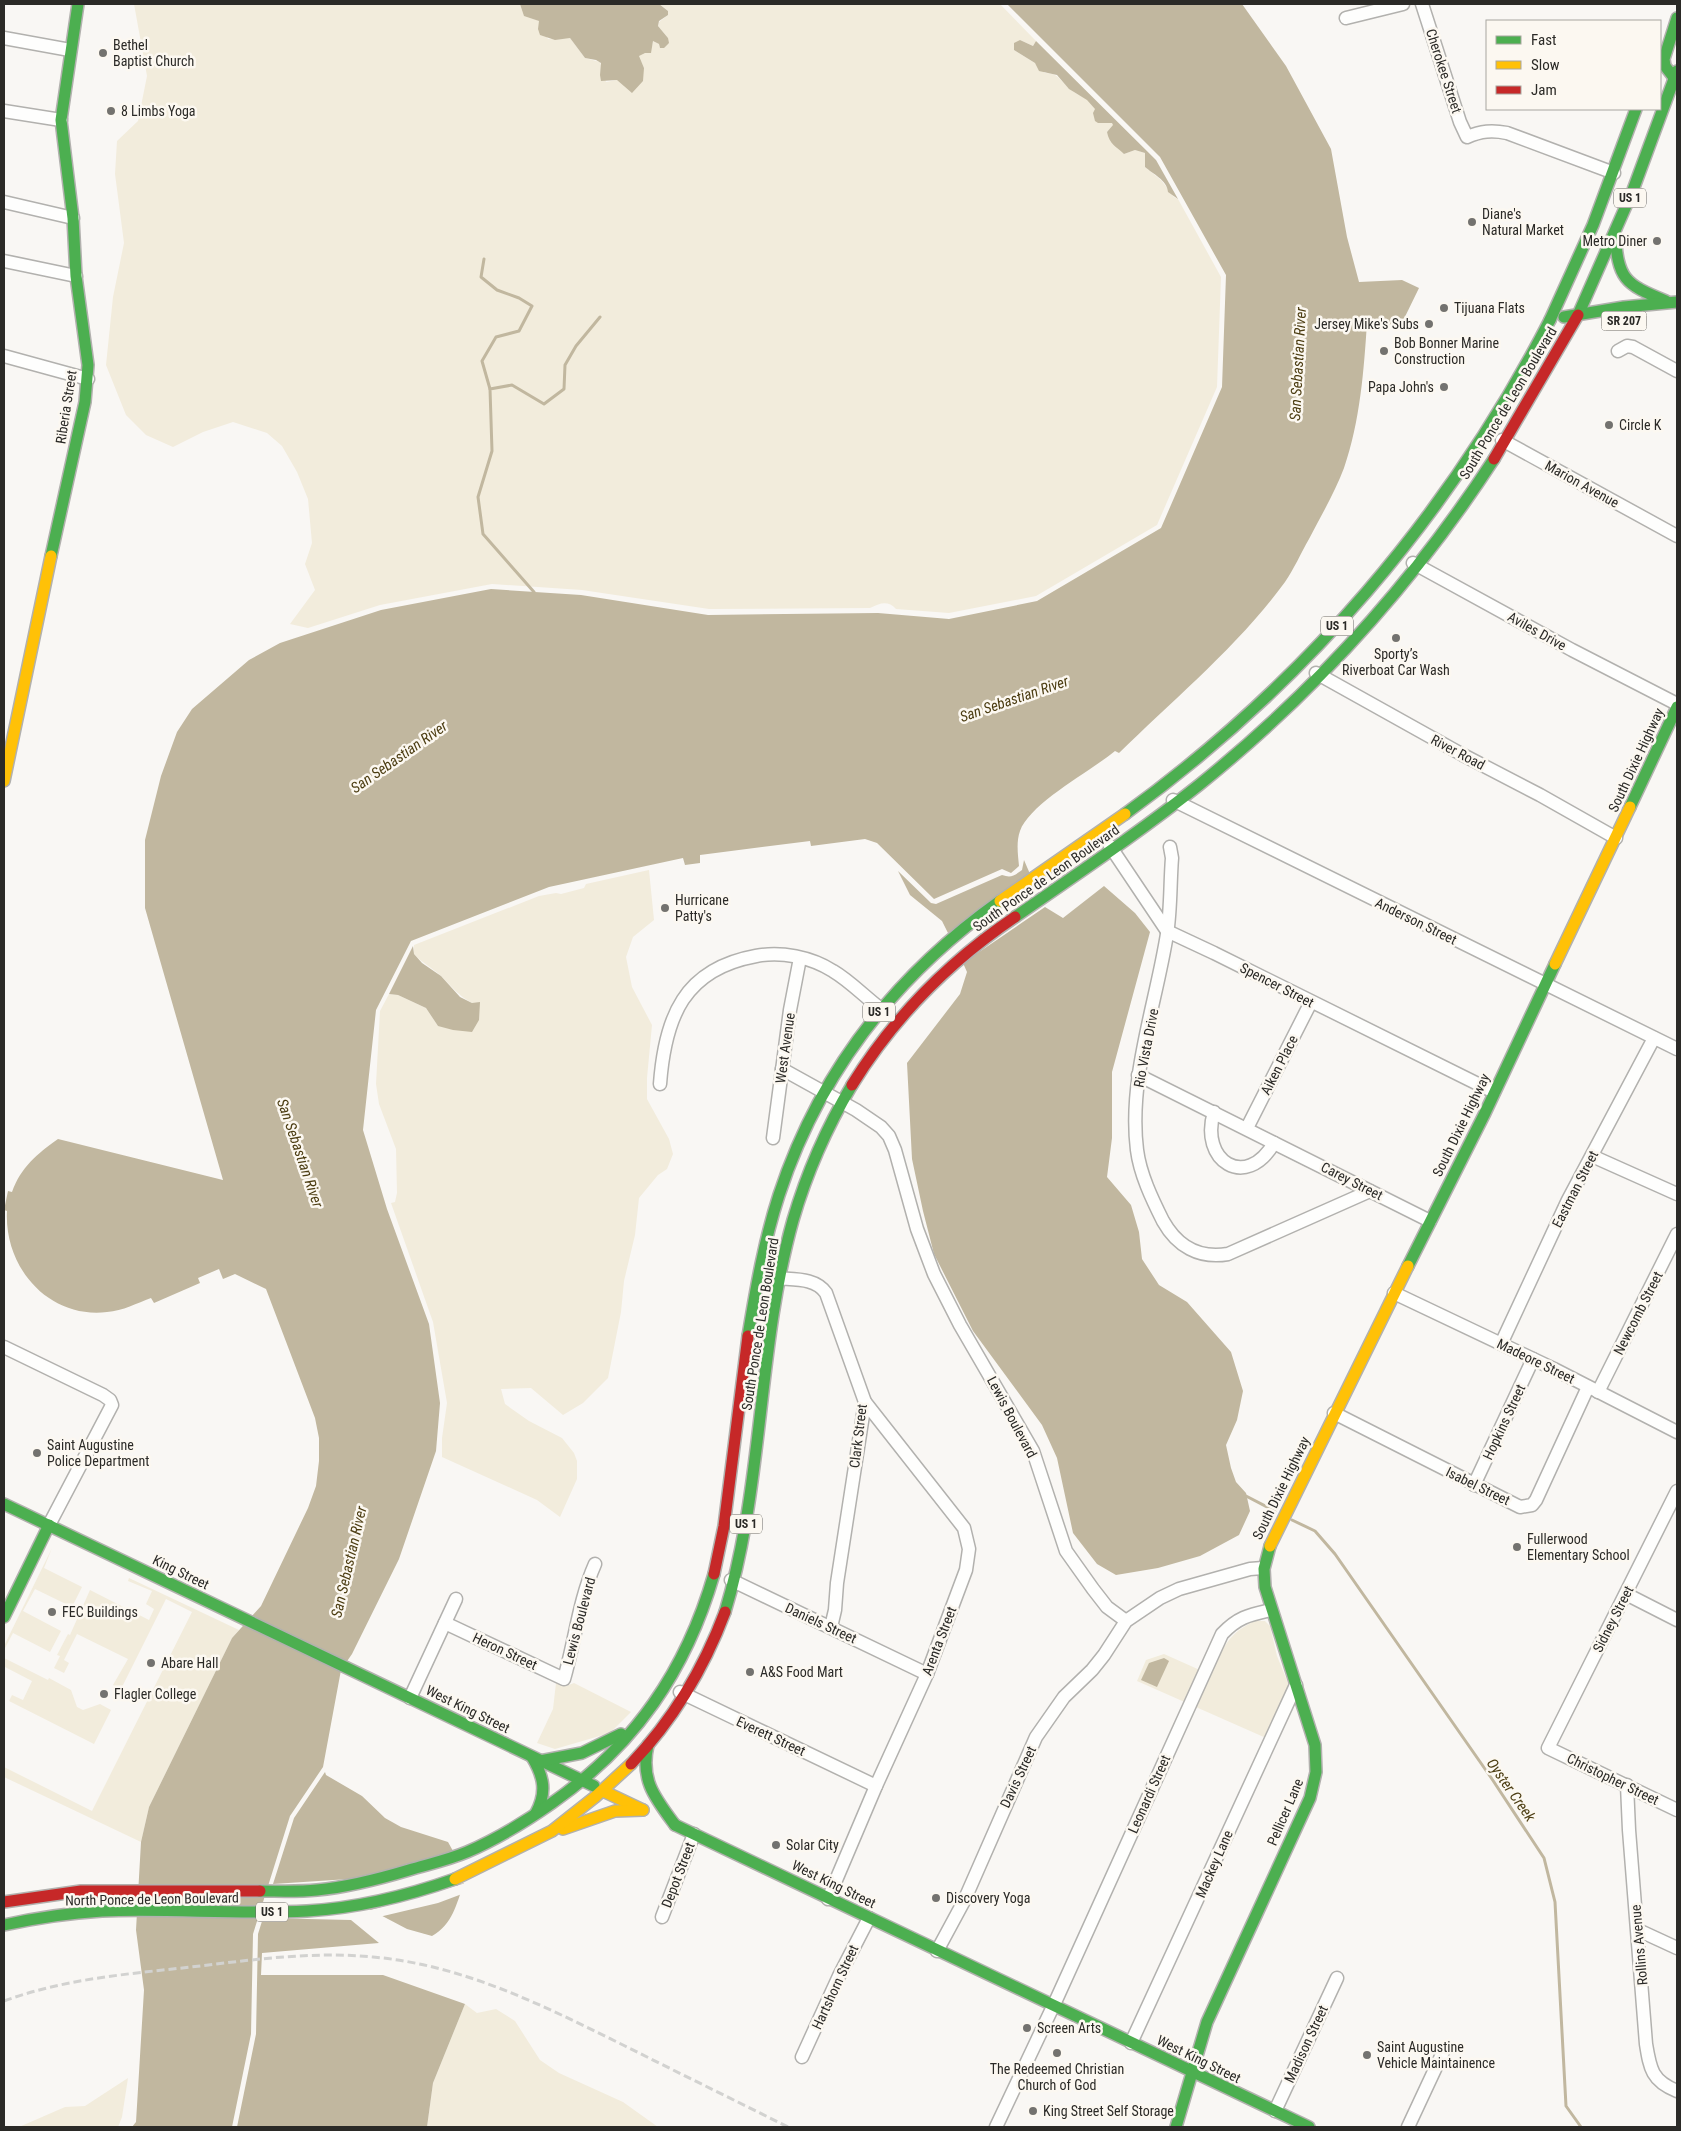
<svg xmlns="http://www.w3.org/2000/svg" width="1681" height="2131" viewBox="0 0 1681 2131" font-family="'Roboto Condensed',sans-serif">
  <style>
    .green { fill: #f2ecdc }
    .water { fill: #c1b79f }
    .pier { fill: #f9f7f4 }
    .lines { fill: none; stroke-linecap: round; stroke-linejoin: round }
    .stream { stroke: #c1b79f; stroke-width: 3 }
    .street-casing { stroke: #b2b1ae; stroke-width: 15 }
    .fast-casing { stroke: #b2b1ae; stroke-width: 14 }
    .slow-casing { stroke: #b2b1ae; stroke-width: 14 }
    .jam-casing { stroke: #b2b1ae; stroke-width: 14 }
    .street { stroke: #fefefd; stroke-width: 12 }
    .fast { stroke: #4caf50; stroke-width: 11 }
    .slow { stroke: #ffc107; stroke-width: 11 }
    .jam { stroke: #c62828; stroke-width: 11 }
    .rail { stroke: #d2d2d0; stroke-width: 3; stroke-dasharray: 8 4; stroke-linecap: butt }
    .poi-dot { fill: #73726f; stroke: #fcf8f1; stroke-width: 2 }
    .labels { text-anchor: middle; stroke-width: 5; stroke-linejoin: round; paint-order: stroke }
    .shield { fill: #fcf8f1; stroke: #6a6864; stroke-width: 1 }
    .shield-label { font-size: 12px; font-weight: bold; fill: #2b2a27 }
    .poi-label { font-size: 14px; fill: #2b2a27; stroke: #fcf8f1; text-anchor: start }
    .street-label { font-size: 14px; fill: #2b2a27; stroke: #fcf8f1 }
    .water-label { font-size: 15px; font-style: italic; fill: #4c3d12; stroke: #fcf8f1 }
  </style>
  <rect width="100%" height="100%" fill="#f9f7f4"/>
  <g class="green">
    <path d="M134,4H520L530,17L539,21L548,39L570,38L585,58L600,62L606,82L617,80L644,68L638,56L652,46L653,41L659,44L660,48H664L668,38L658,26L659,22L668,15V11L659,4H1000L1036,41L1033,46L1020,40L1014,50L1035,63L1045,73C1058,72 1061,82 1070,89C1075,94 1082,96 1087,99C1096,107 1100,121 1112,123L1114,125L1107,132L1124,154L1135,150L1145,153V167L1161,180L1174,197L1178,199L1221,277L1217,387L1157,525L1036,596L949,613L896,609C888,600 880,603 870,608L709,609L582,590L492,584L380,605L308,628L290,624L315,590L305,564L312,543L308,499L297,472L282,446L267,433L233,422L203,432L173,447L146,435L126,415L106,365L113,297L124,243L115,174L117,141L138,121L147,76Z"/>
    <path d="M649,870L654,920L633,937L626,957L632,987L652,1025L647,1078V1099L669,1139L673,1154L667,1169L658,1175L639,1198L635,1235L624,1281L621,1312L608,1378L583,1403L563,1415L531,1388L501,1389L505,1404L529,1421L562,1438L574,1453L577,1461V1479L560,1517L537,1500L442,1457V1438L447,1403L433,1322L391,1203L395,1202L397,1193L396,1149L379,1104L376,1084L380,1011L389,994L398,995L426,1008L438,1026L472,1003C459,996 452,987 442,977C433,968 422,963 414,954V945L539,896L556,893L561,894L584,888L586,884Z"/>
    <polygon points="52,1548 44,1568 82,1587 72,1607 35,1589 23,1611 61,1631 50,1652 13,1633 4,1650 4,1646"/>
    <polygon points="129,1578 239,1630 232,1638 149,1807 141,1842 4,1777 4,1767 92,1811 192,1612 166,1599 121,1689 113,1685 128,1659 77,1634 64,1660 69,1663 64,1673 54,1668 60,1656 57,1655 68,1634 70,1635 90,1590 149,1620 154,1609 146,1604 152,1591 128,1581"/>
    <path d="M1255,1621H1265L1270,1626L1277,1656L1290,1688L1266,1738L1137,1681L1146,1660L1164,1654L1211,1675C1222,1649 1228,1633 1255,1621Z"/>
    <polygon points="4,1658 48,1680 49,1678 71,1690 77,1707 83,1710 100,1704 111,1710 94,1744 9,1701 12,1695 23,1700 32,1681 5,1667 4,1668"/>
    <polygon points="556,1683 566,1686 574,1683 631,1712 610,1733 555,1749 537,1743 553,1709"/>
    <polygon points="465,2004 477,2013 496,2009 515,2021 540,2060 559,2073 623,2102 658,2127 427,2127 433,2083"/>
    <polygon points="128,2078 122,2117 118,2127 19,2127 65,2107 85,2106"/>
  </g>
  <g class="water">
    <polygon points="520,4 659,4 668,11 668,15 659,21 658,26 668,38 669,43 664,48 660,48 659,44 653,41 651,53 645,53 639,56 644,68 643,81 632,93 617,80 601,81 600,75 601,63 596,60 585,58 570,38 555,40 540,35 538,29 539,21 524,16"/>
    <path d="M1007,4H1242L1286,66L1331,149L1347,237L1359,282L1402,280L1419,288L1400,327L1367,322C1364,370 1360,422 1344,468C1335,492 1321,516 1309,539C1301,553 1294,569 1285,582C1238,646 1175,698 1119,753L1115,751C1091,771 1030,803 1020,831C1016,842 1018,855 1019,866L1011,873L1002,869L934,899L877,843L865,839L811,846L810,841L700,855V863L685,865L683,858L549,887L411,941L376,1010L363,1130L387,1209L429,1324L440,1403L436,1451L399,1559L352,1654L341,1670L323,1767L290,1816L253,1934L251,2034L232,2127H132L136,2122L144,1990L136,1930L141,1842L149,1807L232,1638L261,1606L308,1508L316,1486L319,1461V1438L315,1418L266,1289L235,1274L223,1279L219,1269L198,1278L200,1283L154,1303L151,1298C137,1303 123,1311 107,1312C49,1319 4,1268 7,1211L4,1210L8,1191L12,1192C21,1167 37,1154 58,1139L223,1180L145,908V840L161,776L177,732L192,709L249,660L280,643L381,610L491,589L581,595L708,615L878,613L949,619L1037,601L1161,528L1222,387L1226,275L1160,157Z"/>
    <path d="M1020,40L1033,46L1036,41L1156,160L1178,199L1168,192C1167,180 1153,174 1145,167V153L1135,150L1124,154C1117,147 1109,144 1107,132L1113,125L1112,123H1098L1095,121L1093,113L1095,109L1087,100L1069,89L1057,75L1039,71L1035,63L1014,50V43Z"/>
    <path d="M1024,860L1030,874L948,933L942,921L910,895L898,871L931,903L936,904L1002,875C1011,878 1014,876 1022,870Z"/>
    <polygon points="1104,886 1135,913 1150,932 1112,1072 1112,1138 1107,1177 1131,1205 1139,1232 1142,1259 1159,1285 1187,1302 1231,1352 1243,1391 1237,1420 1226,1445 1231,1468 1236,1482 1246,1493 1250,1511 1239,1535 1200,1556 1158,1568 1116,1575 1097,1564 1073,1533 1057,1458 1042,1425 973,1331 934,1254 923,1211 912,1159 907,1063 960,994 967,972 963,963 1045,907 1063,918"/>
    <polygon points="413,946 414,954 422,963 441,976 460,997 472,1003 480,1002 479,1020 472,1032 453,1030 438,1026 426,1008 398,995 389,994"/>
    <polygon points="1164,1658 1169,1661 1157,1687 1141,1680 1149,1663"/>
    <polygon points="325,1772 326,1775 362,1796 385,1818 401,1827 448,1842 453,1851 364,1878 273,1884 294,1818"/>
    <path d="M464,1883C456,1905 453,1924 432,1936L407,1929L369,1909Z"/>
    <polygon points="263,1918 351,1920 379,1943 262,1953 261,1975 383,1975 465,2004 433,2083 427,2127 237,2127 256,2034 258,1934"/>
  </g>
  <polygon class="pier" points="466,1883 462,1894 438,1903 379,1917 367,1911"/>
  <g class="lines">
    <g class="stream">
      <polyline points="484,259 481,277 497,290 519,298 532,306 519,331 496,337 482,361 490,389"/>
      <polyline points="534,592 483,534 478,497 492,451 490,389 512,385 544,404 564,389 565,365 576,346 600,317"/>
      <polyline points="1246,1496 1275,1511"/>
      <polyline points="1292,1520 1315,1531 1335,1554 1492,1779 1544,1858 1555,1902 1566,2106 1581,2127"/>
    </g>
    <defs>
      <g id="street">
        <path d="M1422,4L1460,122L1467,137C1481,131 1492,130 1507,133L1614,173"/>
        <polyline points="1346,18 1403,4"/>
        <polyline points="4,38 70,50"/>
        <polyline points="4,111 61,120"/>
        <polyline points="4,202 73,218"/>
        <polyline points="4,261 76,276"/>
        <polyline points="1618,351 1627,346 1633,347 1677,371"/>
        <polyline points="4,356 88,379"/>
        <polyline points="1502,440 1677,536"/>
        <polyline points="1413,563 1572,650 1677,704"/>
        <polyline points="1316,673 1463,755 1540,795 1616,838"/>
        <polyline points="1173,800 1677,1049"/>
        <polyline points="1110,846 1167,931 1214,953 1494,1092"/>
        <path d="M1170,847L1172,858C1170,883 1171,909 1167,934C1156,1004 1128,1079 1137,1150C1140,1174 1152,1199 1163,1221C1177,1246 1199,1259 1228,1254L1370,1191"/>
        <polyline points="782,1069 856,1110 881,1127 889,1136 895,1150 917,1229 934,1274 960,1325 1033,1451 1066,1551 1093,1589 1107,1607 1126,1621"/>
        <polyline points="1138,1075 1430,1221"/>
        <path d="M660,1084C665,1017 684,969 756,956C781,951 811,957 833,971C850,981 865,997 881,1009"/>
        <path d="M1214,1112C1199,1161 1246,1191 1274,1143"/>
        <polyline points="1247,1128 1311,1002"/>
        <polyline points="773,1138 790,1010 800,958"/>
        <polyline points="1592,1156 1677,1194"/>
        <path d="M775,1278C793,1280 815,1277 826,1293L865,1402L837,1583L835,1610L831,1627"/>
        <polyline points="1394,1293 1554,1369 1677,1432"/>
        <polyline points="1501,1344 1568,1200 1654,1038"/>
        <polyline points="4,1347 103,1395 110,1400 112,1405 49,1525"/>
        <polyline points="1598,1392 1677,1234"/>
        <polyline points="1334,1413 1520,1507 1532,1505 1536,1500 1588,1387"/>
        <polyline points="1474,1485 1533,1359"/>
        <polyline points="1677,1491 1548,1748 1677,1810"/>
        <polyline points="731,1580 927,1674"/>
        <polyline points="1626,1594 1677,1620"/>
        <path d="M445,1623L564,1679C575,1641 579,1600 595,1564"/>
        <polyline points="680,1692 876,1786"/>
        <polyline points="410,1698 456,1599"/>
        <path d="M1627,1785L1629,1830L1646,2044C1650,2069 1652,2081 1677,2091"/>
        <polyline points="828,1899 876,1786 927,1674 966,1570 969,1549 964,1528 865,1402"/>
        <polyline points="662,1917 694,1834"/>
        <polyline points="1638,1930 1677,1948"/>
        <polyline points="937,1951 964,1901 1036,1737 1064,1697 1092,1670 1104,1655 1126,1621 1160,1598 1179,1589 1250,1569 1263,1568"/>
        <polyline points="1131,2043 1296,1685"/>
        <polyline points="802,2057 839,1976 869,1918"/>
        <polyline points="1275,2111 1337,1978"/>
        <path d="M996,2127L1057,1998L1222,1634C1238,1617 1249,1615 1271,1610"/>
        <polyline points="1408,2127 1443,2052"/>
      </g>
      <g id="fast">
        <polyline points="1675,79 1665,66 1664,59 1677,18"/>
        <path d="M1615,233C1618,279 1624,284 1666,301"/>
        <polyline points="1578,315 1633,190 1677,71"/>
        <polyline points="1564,317 1624,307 1677,302"/>
        <polyline points="1550,320 1593,225 1636,109"/>
        <polyline points="51,556 85,402 88,365 76,276 73,218 61,120 78,4"/>
        <polyline points="1630,807 1677,707"/>
        <path d="M1125,814C1304,684 1449,516 1550,320"/>
        <path d="M1015,917C1077,874 1140,832 1199,785C1313,693 1414,582 1494,459"/>
        <polyline points="1408,1266 1485,1113 1555,964"/>
        <path d="M748,1336C756,1288 764,1241 779,1195C819,1073 896,975 1000,901"/>
        <polyline points="4,1504 594,1786"/>
        <path d="M725,1612C764,1484 757,1348 793,1220C807,1172 827,1127 852,1085"/>
        <polyline points="4,1617 49,1525"/>
        <path d="M648,1745C640,1780 655,1798 675,1825"/>
        <path d="M532,1757C544,1777 547,1792 536,1813"/>
        <polyline points="540,1761 582,1753 621,1734"/>
        <polyline points="675,1825 1309,2127"/>
        <path d="M260,1891C279,1891 298,1892 317,1890C349,1887 379,1879 409,1870C429,1864 448,1860 467,1852C497,1839 525,1822 552,1803C635,1745 686,1671 714,1574"/>
        <path d="M4,1925C36,1918 69,1913 102,1911C170,1908 239,1915 307,1911C358,1908 407,1896 455,1879"/>
        <polyline points="1176,2127 1207,2022 1310,1798 1316,1772 1315,1745 1265,1587 1264,1569 1270,1546"/>
      </g>
      <g id="slow">
        <polyline points="4,781 51,556"/>
        <polyline points="1000,901 1125,814"/>
        <polyline points="1555,964 1630,807"/>
        <polyline points="1270,1546 1408,1266"/>
        <polyline points="603,1791 643,1810"/>
        <polyline points="563,1829 615,1811 643,1810"/>
        <polyline points="455,1879 552,1831 595,1797 631,1764"/>
      </g>
      <g id="jam">
        <polyline points="1494,459 1578,315"/>
        <path d="M852,1085C894,1017 950,961 1015,917"/>
        <polyline points="714,1574 724,1526 748,1336"/>
        <path d="M631,1764C673,1720 704,1668 725,1612"/>
        <polyline points="4,1902 81,1891 260,1891"/>
      </g>
    </defs>
    <use href="#street" class="street-casing"/>
    <use href="#fast" class="fast-casing"/>
    <use href="#slow" class="slow-casing"/>
    <use href="#jam" class="jam-casing"/>
    <use href="#street" class="street"/>
    <use href="#fast" class="fast"/>
    <use href="#slow" class="slow"/>
    <use href="#jam" class="jam"/>
    <path class="rail" d="M4,2001C64,1979 127,1974 191,1967C251,1960 312,1951 373,1957C464,1965 544,2006 625,2046C679,2073 734,2100 788,2127"/>
  </g>
  <g class="poi-dot">
    <circle cx="103" cy="53" r="5"/>
    <circle cx="111" cy="111" r="5"/>
    <circle cx="1472" cy="222" r="5"/>
    <circle cx="1657" cy="241" r="5"/>
    <circle cx="1444" cy="308" r="5"/>
    <circle cx="1429" cy="324" r="5"/>
    <circle cx="1384" cy="351" r="5"/>
    <circle cx="1444" cy="387" r="5"/>
    <circle cx="1609" cy="425" r="5"/>
    <circle cx="1396" cy="638" r="5"/>
    <circle cx="665" cy="908" r="5"/>
    <circle cx="37" cy="1453" r="5"/>
    <circle cx="1517" cy="1547" r="5"/>
    <circle cx="52" cy="1612" r="5"/>
    <circle cx="151" cy="1663" r="5"/>
    <circle cx="750" cy="1672" r="5"/>
    <circle cx="104" cy="1694" r="5"/>
    <circle cx="776" cy="1845" r="5"/>
    <circle cx="936" cy="1898" r="5"/>
    <circle cx="1027" cy="2028" r="5"/>
    <circle cx="1057" cy="2053" r="5"/>
    <circle cx="1367" cy="2055" r="5"/>
    <circle cx="1033" cy="2111" r="5"/>
  </g>
  <g class="labels">
    <g class="shield">
      <rect x="1614" y="188.5" width="32" height="19" rx="4"/>
      <rect x="1601.5" y="311.5" width="45" height="19" rx="4"/>
      <rect x="1321" y="616.5" width="32" height="19" rx="4"/>
      <rect x="863" y="1002.5" width="32" height="19" rx="4"/>
      <rect x="730" y="1514.5" width="32" height="19" rx="4"/>
      <rect x="256" y="1902.5" width="32" height="19" rx="4"/>
    </g>
    <g class="shield-label">
      <text x="1630" y="202">US 1</text>
      <text x="1624" y="325">SR 207</text>
      <text x="1337" y="630">US 1</text>
      <text x="879" y="1016">US 1</text>
      <text x="746" y="1528">US 1</text>
      <text x="272" y="1916">US 1</text>
    </g>
    <g class="poi-label">
      <text x="113" y="50">Bethel<tspan x="113" dy="16">Baptist Church</tspan></text>
      <text x="121" y="116">8 Limbs Yoga</text>
      <text x="1482" y="219">Diane's<tspan x="1482" dy="16">Natural Market</tspan></text>
      <text x="1647" y="246" text-anchor="end">Metro Diner</text>
      <text x="1454" y="313">Tijuana Flats</text>
      <text x="1419" y="329" text-anchor="end">Jersey Mike's Subs</text>
      <text x="1394" y="348">Bob Bonner Marine<tspan x="1394" dy="16">Construction</tspan></text>
      <text x="1434" y="392" text-anchor="end">Papa John's</text>
      <text x="1619" y="430">Circle K</text>
      <text x="1396" y="659" text-anchor="middle">Sporty’s<tspan x="1396" dy="16">Riverboat Car Wash</tspan></text>
      <text x="675" y="905">Hurricane<tspan x="675" dy="16">Patty's</tspan></text>
      <text x="47" y="1450">Saint Augustine<tspan x="47" dy="16">Police Department</tspan></text>
      <text x="1527" y="1544">Fullerwood<tspan x="1527" dy="16">Elementary School</tspan></text>
      <text x="62" y="1617">FEC Buildings</text>
      <text x="161" y="1668">Abare Hall</text>
      <text x="760" y="1677">A&amp;S Food Mart</text>
      <text x="114" y="1699">Flagler College</text>
      <text x="786" y="1850">Solar City</text>
      <text x="946" y="1903">Discovery Yoga</text>
      <text x="1037" y="2033">Screen Arts</text>
      <text x="1377" y="2052">Saint Augustine<tspan x="1377" dy="16">Vehicle Maintainence</tspan></text>
      <text x="1057" y="2074" text-anchor="middle">The Redeemed Christian<tspan x="1057" dy="16">Church of God</tspan></text>
      <text x="1043" y="2116">King Street Self Storage</text>
    </g>
    <g class="street-label">
      <text transform="translate(1444 71) rotate(72)" y="5">Cherokee Street</text>
      <text transform="translate(1508 403) rotate(-59)" y="5">South Ponce de Leon Boulevard</text>
      <text transform="translate(66 407) rotate(-81)" y="5">Riberia Street</text>
      <text transform="translate(1582 484) rotate(29)" y="5">Marion Avenue</text>
      <text transform="translate(1537 631) rotate(29)" y="5">Aviles Drive</text>
      <text transform="translate(1458 752) rotate(28)" y="5">River Road</text>
      <text transform="translate(1636 760) rotate(-65)" y="5">South Dixie Highway</text>
      <text transform="translate(1046 878) rotate(-35)" y="5">South Ponce de Leon Boulevard</text>
      <text transform="translate(1416 921) rotate(26)" y="5">Anderson Street</text>
      <text transform="translate(1277 985) rotate(27)" y="5">Spencer Street</text>
      <text transform="translate(785 1048) rotate(-82)" y="5">West Avenue</text>
      <text transform="translate(1146 1048) rotate(-79)" y="5">Rio Vista Drive</text>
      <text transform="translate(1279 1065) rotate(-63)" y="5">Aiken Place</text>
      <text transform="translate(1461 1125) rotate(-64)" y="5">South Dixie Highway</text>
      <text transform="translate(1352 1181) rotate(27)" y="5">Carey Street</text>
      <text transform="translate(1575 1189) rotate(-63)" y="5">Eastman Street</text>
      <text transform="translate(1638 1313) rotate(-63)" y="5">Newcomb Street</text>
      <text transform="translate(760 1324) rotate(-81)" y="5">South Ponce de Leon Boulevard</text>
      <text transform="translate(1536 1361) rotate(26)" y="5">Madeore Street</text>
      <text transform="translate(1012 1417) rotate(62)" y="5">Lewis Boulevard</text>
      <text transform="translate(1504 1422) rotate(-65)" y="5">Hopkins Street</text>
      <text transform="translate(858 1436) rotate(-83)" y="5">Clark Street</text>
      <text transform="translate(1478 1486) rotate(26)" y="5">Isabel Street</text>
      <text transform="translate(1281 1488) rotate(-64)" y="5">South Dixie Highway</text>
      <text transform="translate(181 1572) rotate(26)" y="5">King Street</text>
      <text transform="translate(1613 1619) rotate(-63)" y="5">Sidney Street</text>
      <text transform="translate(579 1621) rotate(-75)" y="5">Lewis Boulevard</text>
      <text transform="translate(821 1623) rotate(25)" y="5">Daniels Street</text>
      <text transform="translate(939 1641) rotate(-69)" y="5">Arenta Street</text>
      <text transform="translate(505 1651) rotate(25)" y="5">Heron Street</text>
      <text transform="translate(468 1709) rotate(26)" y="5">West King Street</text>
      <text transform="translate(771 1736) rotate(25)" y="5">Everett Street</text>
      <text transform="translate(1018 1777) rotate(-65)" y="5">Davis Street</text>
      <text transform="translate(1613 1779) rotate(26)" y="5">Christopher Street</text>
      <text transform="translate(1149 1794) rotate(-66)" y="5">Leonardi Street</text>
      <text transform="translate(1285 1812) rotate(-67)" y="5">Pellicer Lane</text>
      <text transform="translate(1214 1864) rotate(-66)" y="5">Mackey Lane</text>
      <text transform="translate(678 1875) rotate(-69)" y="5">Depot Street</text>
      <text transform="translate(834 1884) rotate(26)" y="5">West King Street</text>
      <text transform="translate(152 1899) rotate(-1)" y="5">North Ponce de Leon Boulevard</text>
      <text transform="translate(1639 1945) rotate(-95)" y="5">Rollins Avenue</text>
      <text transform="translate(835 1987) rotate(-65)" y="5">Hartshorn Street</text>
      <text transform="translate(1306 2044) rotate(-65)" y="5">Madison Street</text>
      <text transform="translate(1199 2059) rotate(26)" y="5">West King Street</text>
    </g>
    <g class="water-label">
      <text transform="translate(1298 364) rotate(-87)" y="5">San Sebastian River</text>
      <text transform="translate(1014 699) rotate(-19)" y="5">San Sebastian River</text>
      <text transform="translate(399 757) rotate(-35)" y="5">San Sebastian River</text>
      <text transform="translate(300 1153) rotate(71)" y="5">San Sebastian River</text>
      <text transform="translate(349 1562) rotate(-77)" y="5">San Sebastian River</text>
      <text transform="translate(1511 1790) rotate(55)" y="5">Oyster Creek</text>
    </g>
  </g>
  <rect width="1681" height="2131" fill="none" stroke="#2b2a27" stroke-width="10"/>
  <rect x="1486" y="20" width="175" height="90" fill="#fcf8f1" stroke="#a8a6a0"/>
  <rect x="1496" y="36" width="25" height="8" fill="#4caf50" stroke="#a8a6a0"/>
  <text x="1531" y="45" font-size="15" fill="#2b2a27">Fast</text>
  <rect x="1496" y="61" width="25" height="8" fill="#ffc107" stroke="#a8a6a0"/>
  <text x="1531" y="70" font-size="15" fill="#2b2a27">Slow</text>
  <rect x="1496" y="86" width="25" height="8" fill="#c62828" stroke="#a8a6a0"/>
  <text x="1531" y="95" font-size="15" fill="#2b2a27">Jam</text>
</svg>
